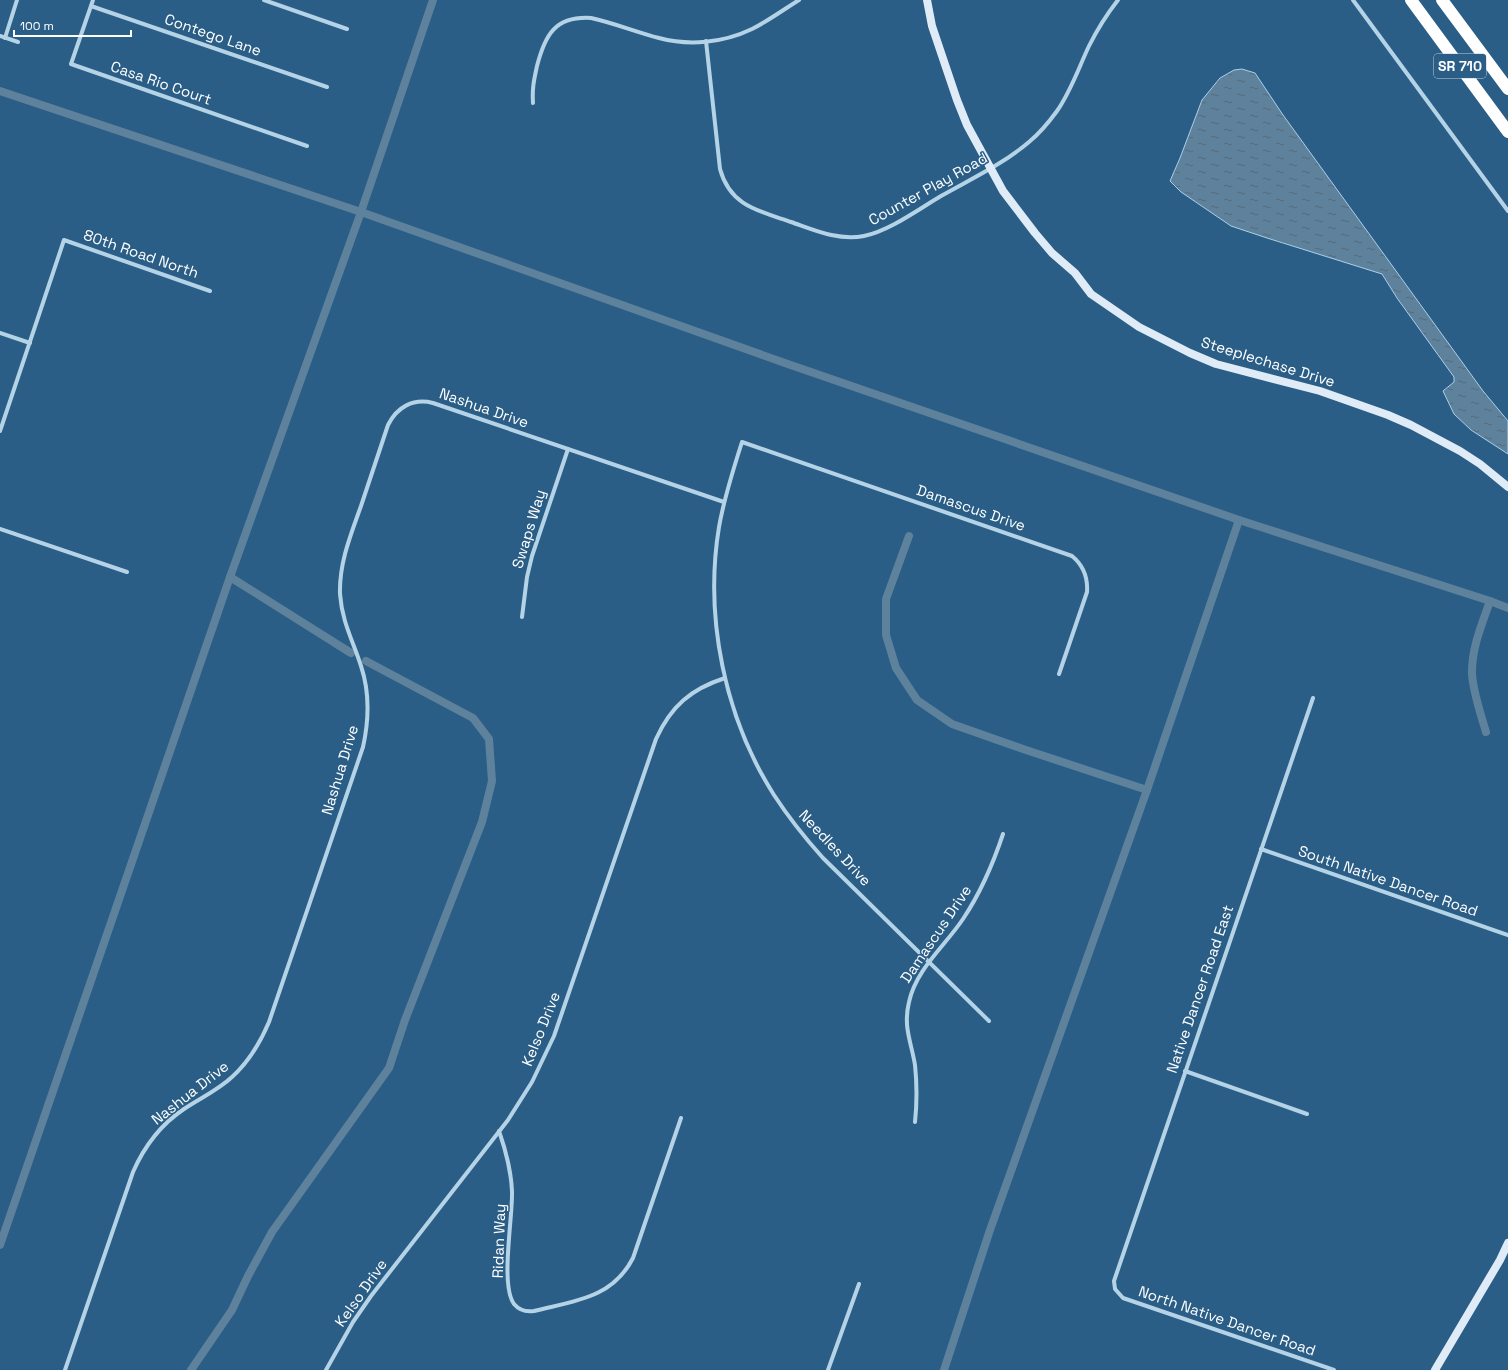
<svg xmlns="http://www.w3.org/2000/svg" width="1508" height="1370" viewBox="0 0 1508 1370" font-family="'Space Grotesk',sans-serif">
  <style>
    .water { fill: url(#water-ripples); stroke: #aacfe8 }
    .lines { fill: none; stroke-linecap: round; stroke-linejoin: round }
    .canal { stroke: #5e829c; stroke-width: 8 }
    .street { stroke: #b5d3e7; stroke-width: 4 }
    .secondary { stroke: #dfecf7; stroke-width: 8 }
    .highway { stroke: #fff; stroke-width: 12 }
    .labels { text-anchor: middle; stroke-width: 3; stroke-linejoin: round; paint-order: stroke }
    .shield { fill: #2a5e86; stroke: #bfcfdb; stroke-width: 1 }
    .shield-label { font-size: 14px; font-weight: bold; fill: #fff }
    .street-label { font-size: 15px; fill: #fff; stroke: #2a5e86 }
  </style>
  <defs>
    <pattern id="water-ripples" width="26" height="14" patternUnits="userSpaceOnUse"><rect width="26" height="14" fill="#5e829c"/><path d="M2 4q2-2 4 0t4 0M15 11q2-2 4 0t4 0" fill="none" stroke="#566a78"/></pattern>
  </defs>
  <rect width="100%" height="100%" fill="#2a5e86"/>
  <polygon class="water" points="1242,69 1255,73 1283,115 1483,391 1508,421 1508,454 1471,430 1454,414 1443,391 1454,382 1454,377 1397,298 1382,274 1267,238 1231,226 1181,192 1170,181 1180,158 1202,100 1220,78 1234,70"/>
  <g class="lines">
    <g class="canal">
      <polyline points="0,91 361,212 782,362 1239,520 1490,601 1508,608"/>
      <polyline points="909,536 886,599 886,635 896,668 917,700 952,724 1023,749 1147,790"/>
      <polyline points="230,577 351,653"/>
      <path d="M1486,732C1481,715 1472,689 1472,672C1472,647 1482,624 1490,601"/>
      <polyline points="0,1245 230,577 361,212 433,0"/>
      <polyline points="191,1370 232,1310 248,1276 272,1232 389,1068 405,1020 482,822 492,781 489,739 473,718 366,661"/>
      <polyline points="944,1370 990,1230 1147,790 1239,520"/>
    </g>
    <g class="street">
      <polyline points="93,0 71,64 307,146"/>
      <polyline points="264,0 347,29"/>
      <polyline points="1353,0 1508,211"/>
      <polyline points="91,6 327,87"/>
      <polyline points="0,36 18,42"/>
      <polyline points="5,38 17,0"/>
      <path d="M706,41L720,169C730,206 759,211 791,222C814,230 838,241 864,236C889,231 919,209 941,196C971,179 1003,164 1029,142C1040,133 1049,122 1057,111C1071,91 1079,67 1089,46C1097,30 1107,14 1118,0"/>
      <path d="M533,103C532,88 534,80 537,66C545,35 555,16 591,18C614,23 636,32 659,38C689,46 723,43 752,29C768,21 783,10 799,0"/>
      <polyline points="0,333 30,343"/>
      <polyline points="0,431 64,240 210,291"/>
      <polyline points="0,529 127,572"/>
      <polyline points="522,617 527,577 532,556 568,449"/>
      <polyline points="1313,698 1114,1281 1115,1289 1123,1298 1334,1370"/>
      <polyline points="1261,849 1508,935"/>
      <path d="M989,1021L823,858C805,838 789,818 774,795C725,718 704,618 719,527C724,498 733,470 742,442L1072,556C1083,565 1088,577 1087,592L1059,674"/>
      <polyline points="1185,1071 1307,1114"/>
      <path d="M915,1122C917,1103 917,1084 915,1065C911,1041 903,1027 909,1002C916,969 945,946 963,919C981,892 993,864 1003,834"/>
      <path d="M499,1131C506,1151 511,1170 512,1191C513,1217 500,1285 514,1304C519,1310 527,1312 534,1311C573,1301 612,1299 633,1258L681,1118"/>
      <path d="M65,1370L133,1172C144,1147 160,1125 184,1109C200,1098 217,1091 232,1077C249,1062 260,1043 269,1022L363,747C369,720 370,693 361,666C353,641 342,622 340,594C339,563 351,534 361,506C370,479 379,452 388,425C397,407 413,398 433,403L724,502"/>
      <path d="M326,1370L353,1322L371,1296L508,1120L532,1082L554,1036L656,739C671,706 691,689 725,678"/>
      <polyline points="828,1370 859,1284"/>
    </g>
    <g class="secondary">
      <polyline points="927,0 932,26 957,100 967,125 1003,191 1035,233 1052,253 1075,273 1091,294 1139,327 1190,353 1216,364 1320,391 1388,415 1411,425 1460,451 1480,464 1508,487"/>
      <polyline points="1435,1370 1500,1260 1508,1243"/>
    </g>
    <g class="highway">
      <polyline points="1411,0 1508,132"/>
      <polyline points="1442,0 1508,89"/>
    </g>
  </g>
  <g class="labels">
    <rect class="shield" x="1434" y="54" width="52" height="24" rx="3"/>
    <g class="shield-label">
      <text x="1460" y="71">SR 710</text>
    </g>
    <g class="street-label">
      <text transform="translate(213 35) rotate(19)" y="5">Contego Lane</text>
      <text transform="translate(161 83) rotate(19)" y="5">Casa Rio Court</text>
      <text transform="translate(928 189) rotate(-29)" y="5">Counter Play Road</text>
      <text transform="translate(141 254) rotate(19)" y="5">80th Road North</text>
      <text transform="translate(1268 362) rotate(17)" y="5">Steeplechase Drive</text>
      <text transform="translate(484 408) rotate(19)" y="5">Nashua Drive</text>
      <text transform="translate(971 508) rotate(19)" y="5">Damascus Drive</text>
      <text transform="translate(529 529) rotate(-73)" y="5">Swaps Way</text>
      <text transform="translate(340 770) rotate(-73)" y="5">Nashua Drive</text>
      <text transform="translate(835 848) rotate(47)" y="5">Needles Drive</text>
      <text transform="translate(1388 881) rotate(19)" y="5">South Native Dancer Road</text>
      <text transform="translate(936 934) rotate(-56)" y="5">Damascus Drive</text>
      <text transform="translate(1200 989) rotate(-71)" y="5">Native Dancer Road East</text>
      <text transform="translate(541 1029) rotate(-68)" y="5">Kelso Drive</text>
      <text transform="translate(190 1093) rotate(-38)" y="5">Nashua Drive</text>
      <text transform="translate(499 1241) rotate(-88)" y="5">Ridan Way</text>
      <text transform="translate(361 1293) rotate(-55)" y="5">Kelso Drive</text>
      <text transform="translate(1227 1321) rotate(19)" y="5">North Native Dancer Road</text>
    </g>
  </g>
  <path d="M14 30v6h117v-6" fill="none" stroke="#ffffff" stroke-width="2"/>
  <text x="20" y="30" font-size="12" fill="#ffffff" stroke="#2a5e86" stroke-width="3" paint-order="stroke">100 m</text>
</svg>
